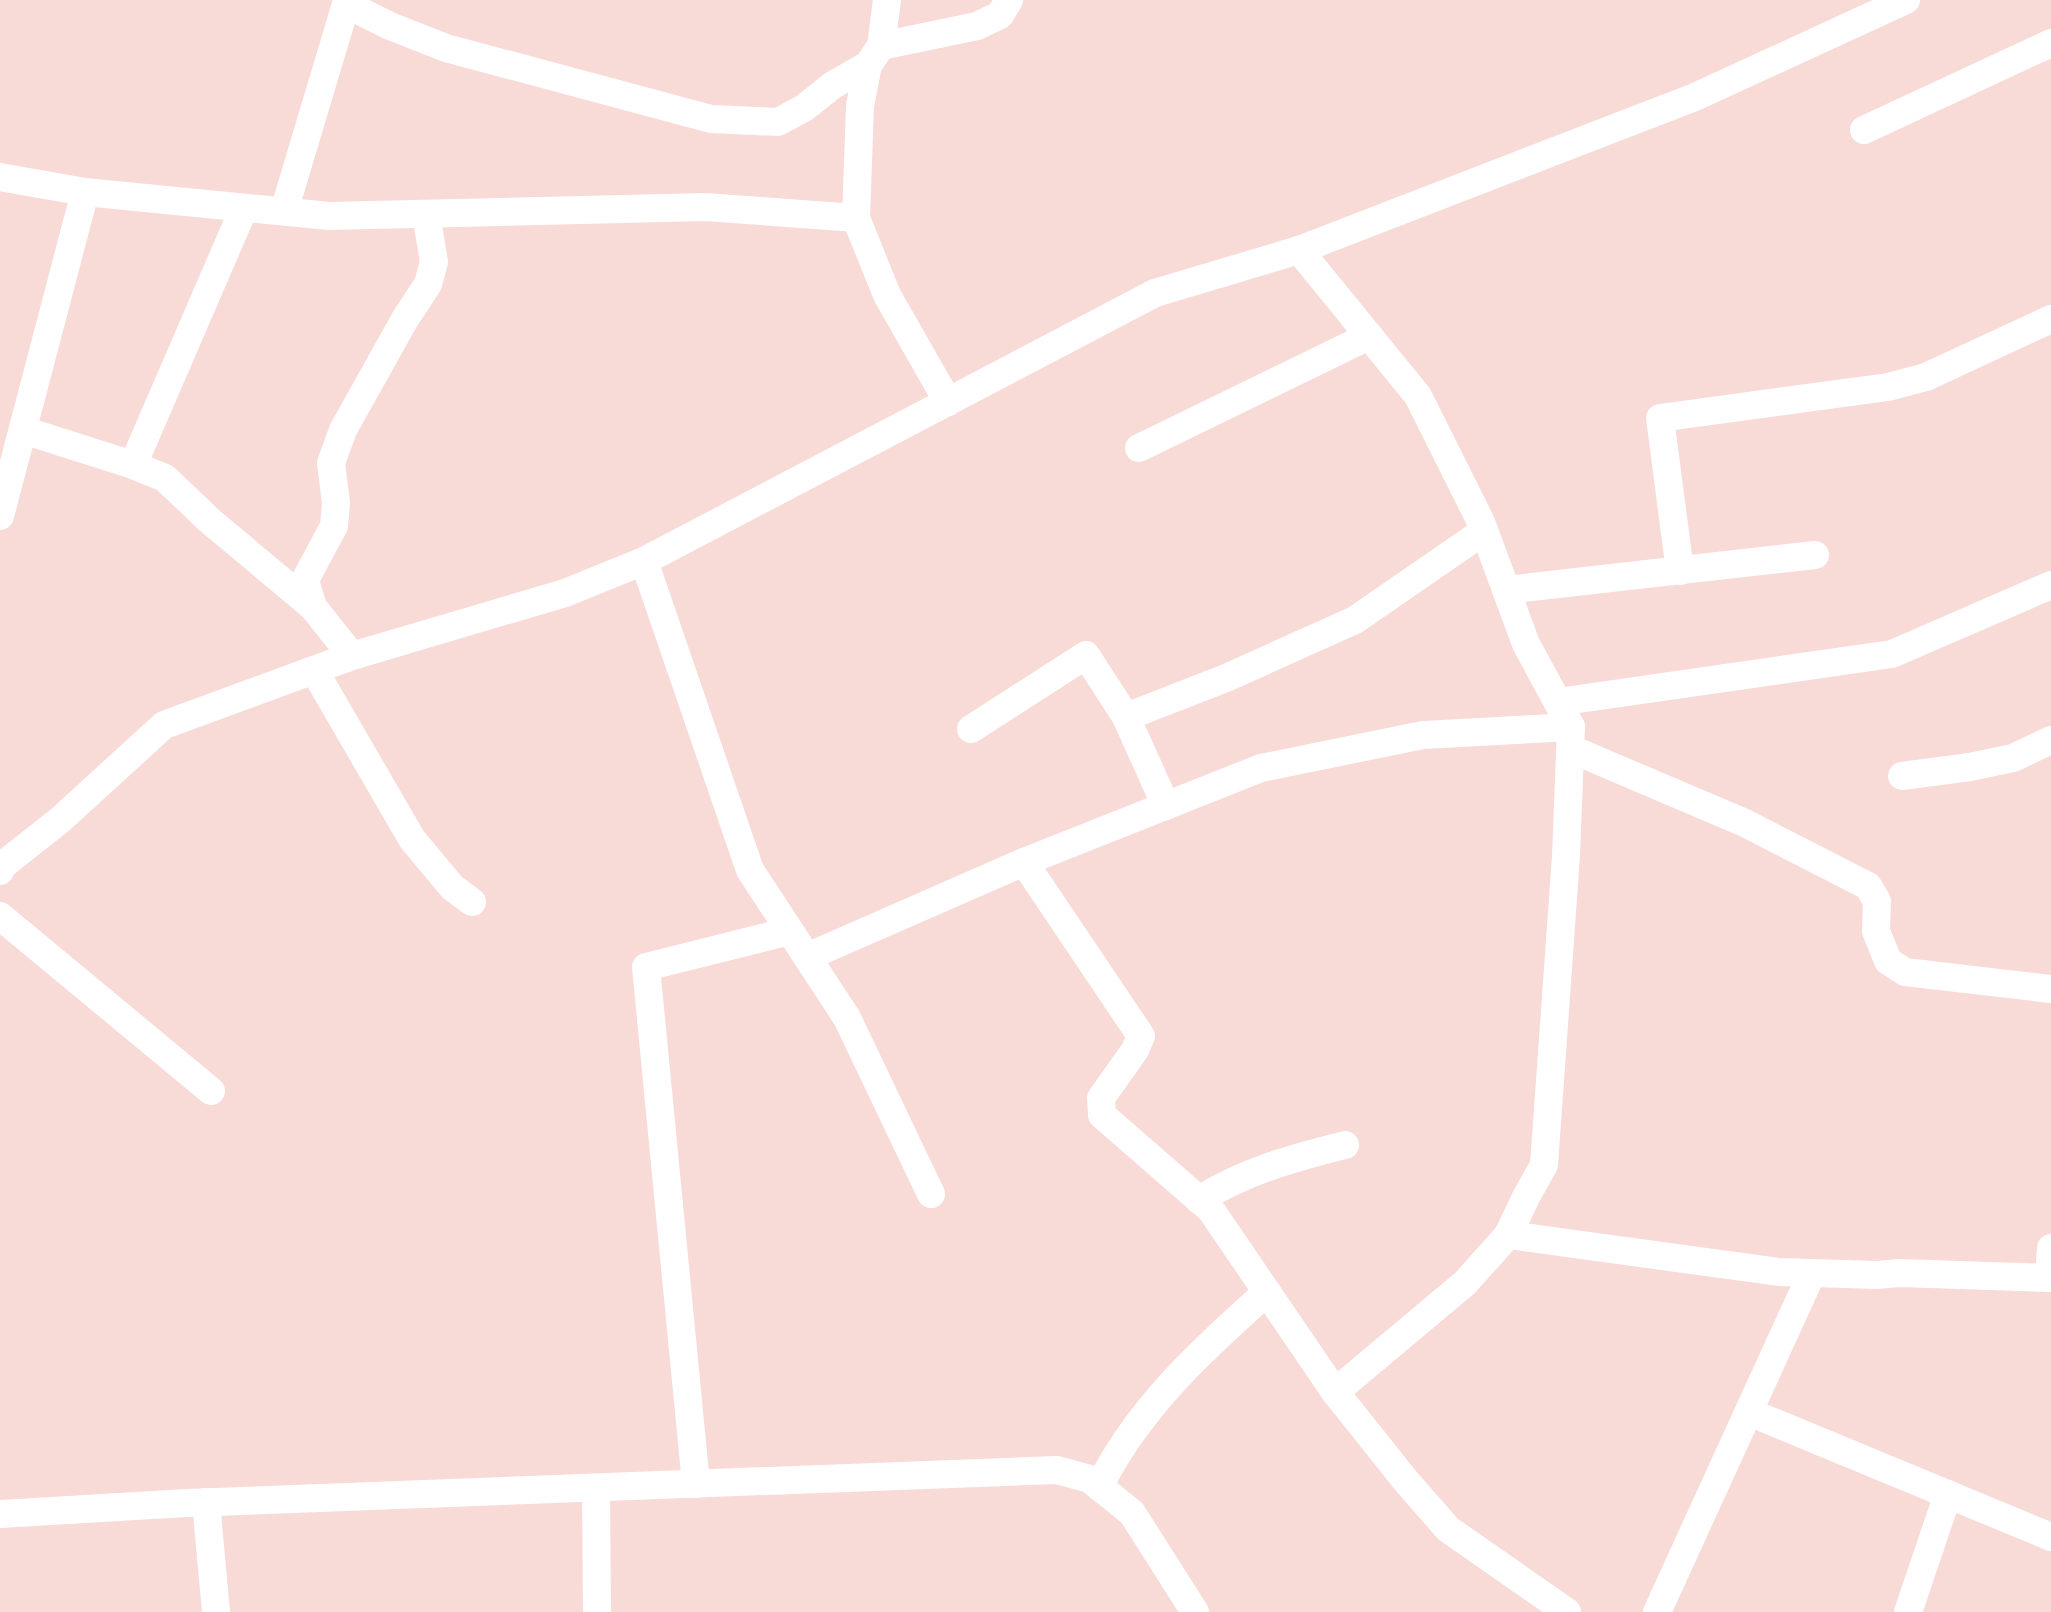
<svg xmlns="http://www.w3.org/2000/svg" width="2051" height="1612" viewBox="0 0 2051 1612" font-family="'Noto Sans',sans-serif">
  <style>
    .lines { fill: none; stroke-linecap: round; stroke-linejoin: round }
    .street { stroke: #fff; stroke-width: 28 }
  </style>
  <rect width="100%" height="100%" fill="#f8dad7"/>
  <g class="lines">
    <g class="street">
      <polyline points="881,46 887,0"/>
      <polyline points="1864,130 2051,43"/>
      <polyline points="0,177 85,192 329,216 706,207 856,218"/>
      <polyline points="284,211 346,4 390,26 446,48 711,119 778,122 804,108 833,85 868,65"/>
      <polyline points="1299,250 1418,396 1481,522 1526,644 1571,727 1566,856 1544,1165 1526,1197 1508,1235 1465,1283 1335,1392"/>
      <polyline points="948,402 887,295 856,218 860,106 868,65 881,46 977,26 1000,15 1009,0"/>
      <polyline points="23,430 133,465 165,478 209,520 313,607"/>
      <polyline points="1139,448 1369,336"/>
      <polyline points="133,465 244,208"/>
      <polyline points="0,516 85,192"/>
      <polyline points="644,561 750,870 847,1018 931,1194"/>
      <polyline points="1680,571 1660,418 1888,387 1926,377 2051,319"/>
      <polyline points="1506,590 1815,555"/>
      <polyline points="352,656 313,607 305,580 334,526 336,503 331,463 343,430 405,319 428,284 434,262 426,214"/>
      <polyline points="314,670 412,839 452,887 472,902"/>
      <polyline points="1558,702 1892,654 2051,585"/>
      <polyline points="1126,717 1226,678 1355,620 1484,531"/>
      <polyline points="971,729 1086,655 1126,717 1166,806"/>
      <polyline points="1571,749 1745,823 1868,886 1877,901 1876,931 1888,961 1905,972 2051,989"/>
      <polyline points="1902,776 1970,767 2013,758 2051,740"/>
      <polyline points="1024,862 1141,1036 1135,1050 1101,1098 1102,1115 1211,1210 1335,1392 1406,1481 1448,1529 1567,1612"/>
      <polyline points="0,871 3,865 60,820 164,725 352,656 565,593 644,561 1155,293 1299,250 1695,97 1906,0"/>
      <polyline points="0,916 211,1091"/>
      <polyline points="807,957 1024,862 1261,768 1423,735 1571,727"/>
      <path d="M1199,1200C1245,1171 1293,1158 1345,1145"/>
      <polyline points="1508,1235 1779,1272 1877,1275 1900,1273 2051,1278"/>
      <polyline points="2049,1278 2051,1248"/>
      <polyline points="1749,1412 2051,1537"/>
      <polyline points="696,1484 646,967 790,931"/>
      <path d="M1099,1487C1138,1408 1203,1349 1267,1292"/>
      <polyline points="596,1488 597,1612"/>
      <polyline points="206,1502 216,1612"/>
      <polyline points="0,1514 187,1503 1057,1470 1090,1479 1132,1513 1195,1612"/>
      <polyline points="1657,1612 1812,1273"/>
      <polyline points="1908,1612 1948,1494"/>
    </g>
  </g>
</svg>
